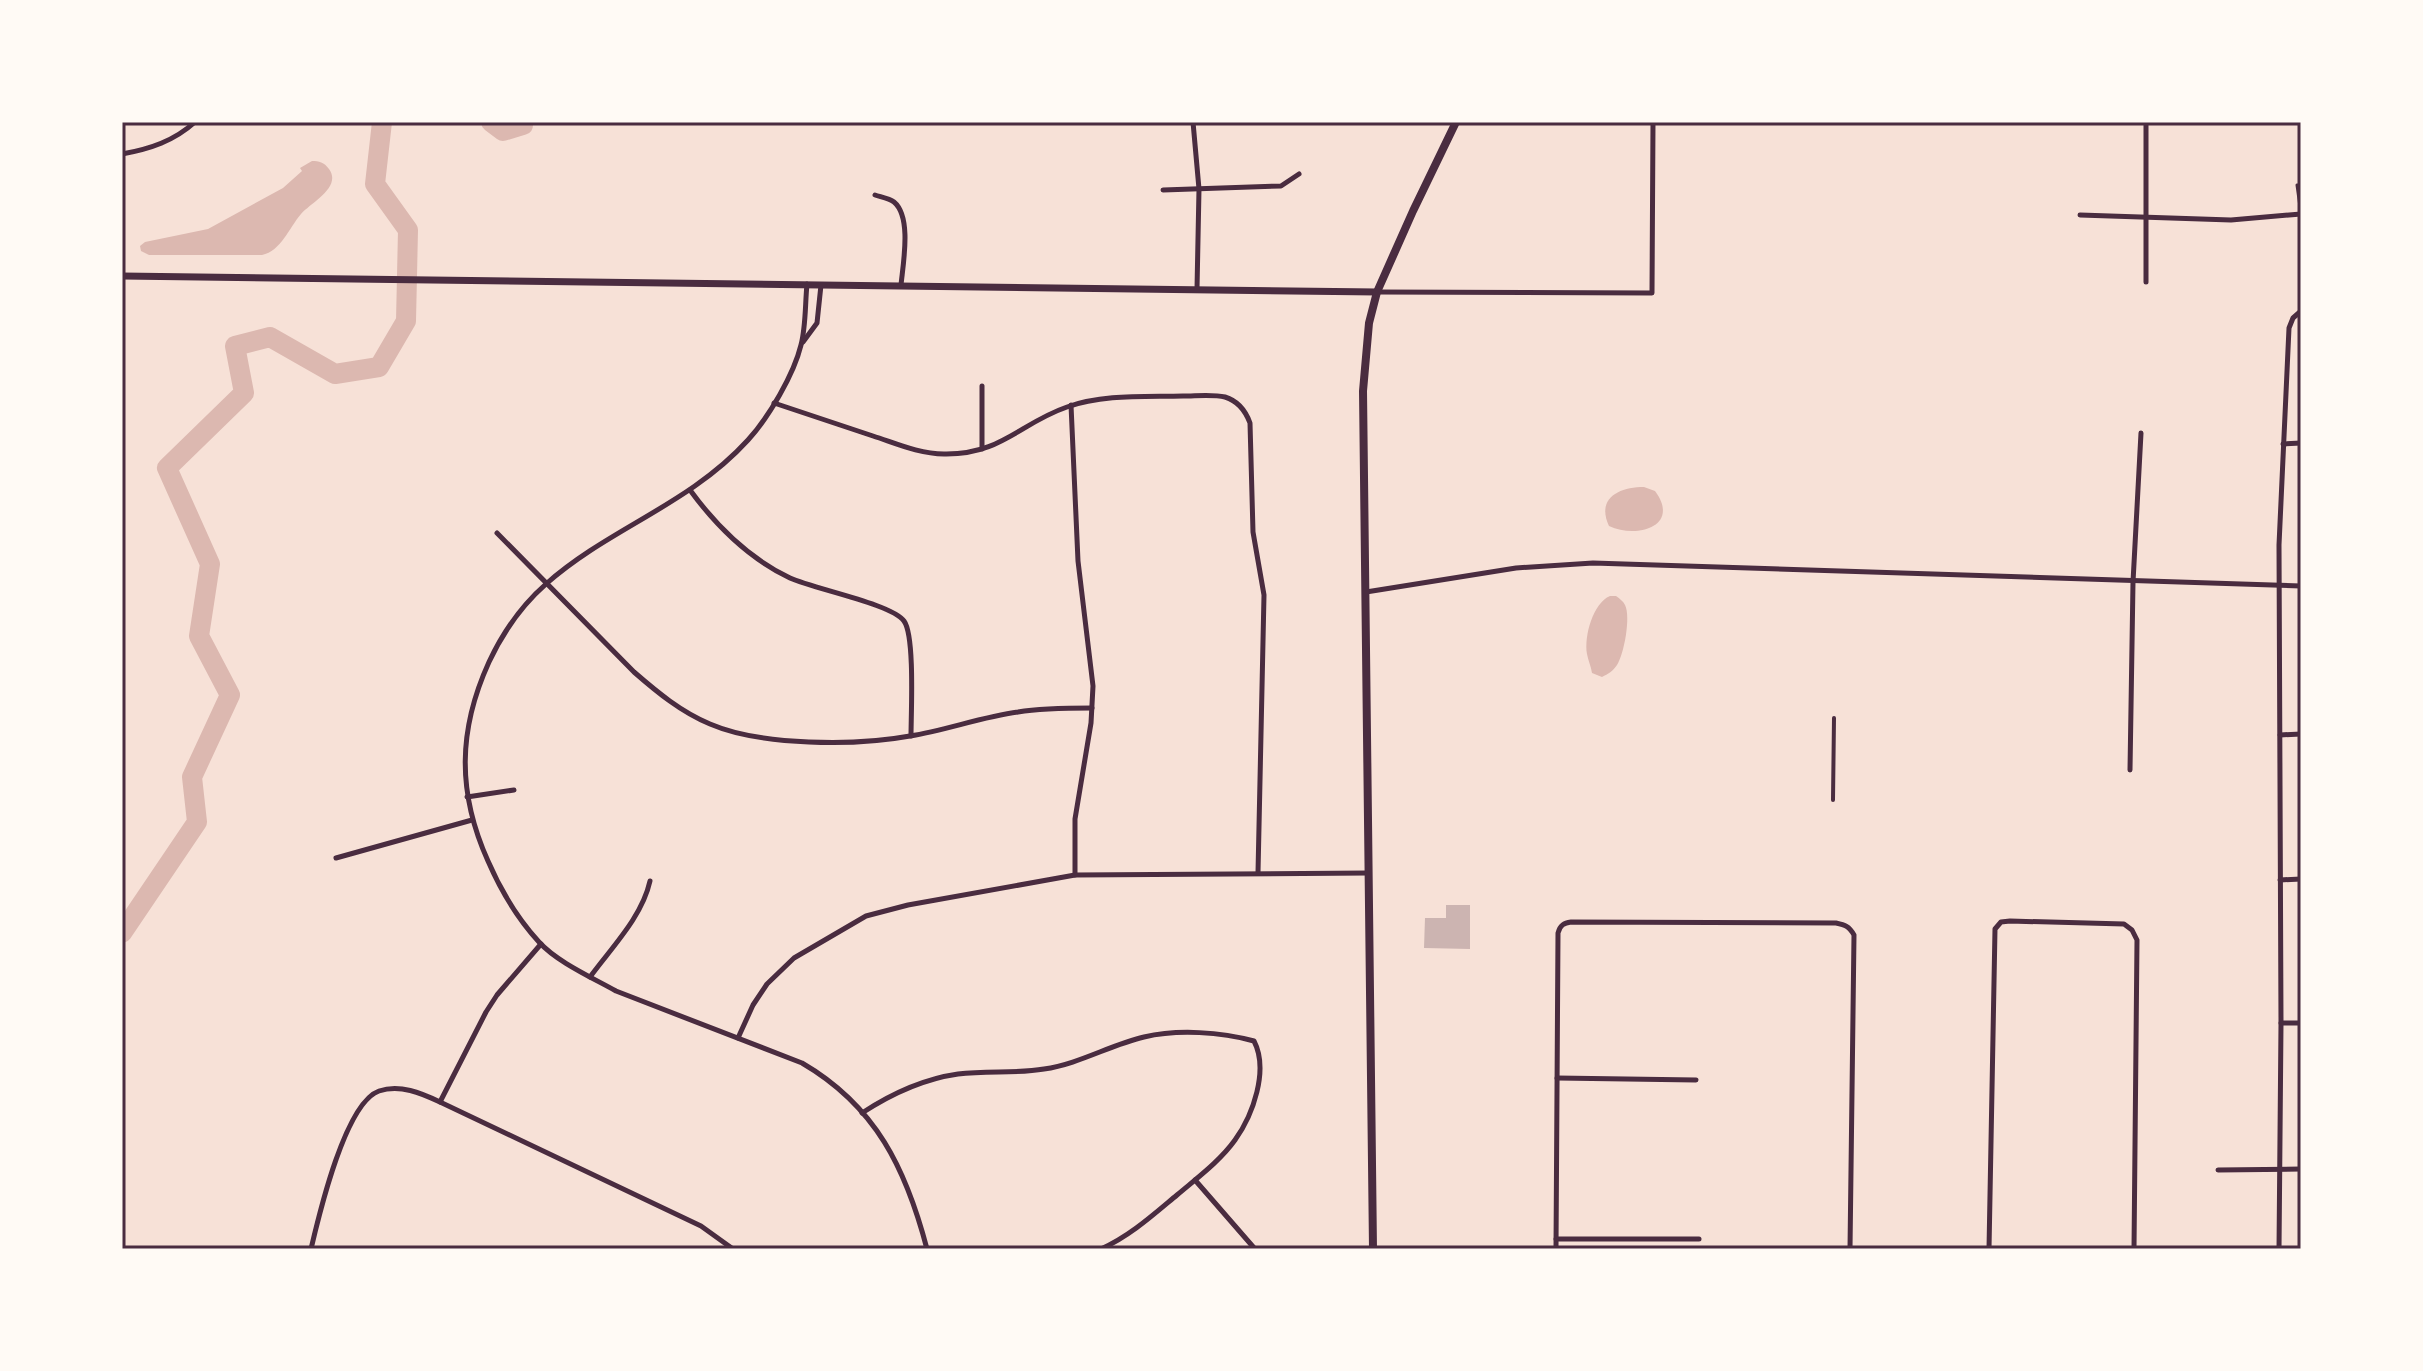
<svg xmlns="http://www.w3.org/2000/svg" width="2423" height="1371" viewBox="0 0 2423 1371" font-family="Figtree,sans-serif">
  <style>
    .water { fill: #dcb8b0 }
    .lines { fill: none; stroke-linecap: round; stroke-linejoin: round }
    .river { stroke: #dcb8b0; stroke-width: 20 }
    .building { fill: #ccb4b1 }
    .service { stroke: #4a2c40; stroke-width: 3 }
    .pedestrian { stroke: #4a2c40; stroke-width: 4 }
    .minor { stroke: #4a2c40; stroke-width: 5 }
    .tertiary { stroke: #4a2c40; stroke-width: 7 }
    .secondary { stroke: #4a2c40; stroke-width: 8 }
    .neatline { fill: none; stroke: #4a2c40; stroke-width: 3 }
  </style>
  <rect width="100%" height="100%" fill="#f7e1d7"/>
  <g class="water">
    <path d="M312,161C319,161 324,162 329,169C342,187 312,202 301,214C289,228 281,251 262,255H149L141,251L140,246L145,242L208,229L283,188L302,171L300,168Z"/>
    <path d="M1644,487L1655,491C1681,526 1637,539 1609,526C1596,498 1619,487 1644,487Z"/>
    <path d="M1610,596H1616C1620,599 1623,601 1625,605C1631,617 1624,654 1617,665C1613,671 1608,674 1602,677L1592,673C1591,666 1588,660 1587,654C1584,636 1593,603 1610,596Z"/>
  </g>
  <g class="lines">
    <g class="river">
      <polyline points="491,122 503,131 523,125 523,122"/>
      <polyline points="122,933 197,822 192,777 230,695 199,636 210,564 167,468 244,393 235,346 270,337 335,374 379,367 406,321 408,230 375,184 382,122"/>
    </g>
  </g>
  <polygon class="building" points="1446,905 1470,905 1470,949 1424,948 1425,918 1446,918"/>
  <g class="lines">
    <polyline class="service" points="2301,214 2297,185 2301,185"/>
    <polyline class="pedestrian" points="1833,800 1834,718"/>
    <g class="minor">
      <polyline points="1193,122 1199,189 1197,289"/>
      <path d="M122,154C150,149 174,141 195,122"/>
      <polyline points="1163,190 1281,186 1299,174"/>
      <path d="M875,195C881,197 889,198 894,202C912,217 903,264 901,285"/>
      <polyline points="2080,215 2231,220 2301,214"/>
      <polyline points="2146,282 2146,122"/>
      <path d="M807,284C805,304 806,326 801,345C794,374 769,417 748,440C689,505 609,528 546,584C521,606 503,632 489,662C458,730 457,792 488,861C501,891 517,918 539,942C557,962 593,978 616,991L802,1063C876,1106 906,1169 927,1249"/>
      <polyline points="1377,292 1652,293 1653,122"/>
      <polyline points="803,342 817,323 821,285"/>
      <path d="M774,403C807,414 840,425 873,436C895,443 919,454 944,454C1001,455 1020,423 1067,407C1103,394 1145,397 1183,396C1196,396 1213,394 1225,397C1238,401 1246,412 1250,423L1253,532L1264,595L1258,873"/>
      <polyline points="1071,405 1078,561 1093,686 1091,723 1075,819 1075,875"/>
      <polyline points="2283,444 2301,443"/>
      <polyline points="982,449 982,386"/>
      <path d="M690,490C717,527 748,558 790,578C814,589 892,604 904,621C915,636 911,714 911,736"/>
      <path d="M497,533L634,672C657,692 681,712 710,724C761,746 856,746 910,736C946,730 982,717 1018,712C1042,708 1067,708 1092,708"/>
      <polyline points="1366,592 1516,568 1593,563 2301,586"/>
      <polyline points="2280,735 2301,734"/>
      <polyline points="2130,770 2133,582 2141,433"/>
      <polyline points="467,797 514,790"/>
      <polyline points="336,858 472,820"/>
      <polyline points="2280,880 2301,879"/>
      <path d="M590,977C612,947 642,917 650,881"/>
      <polyline points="2281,1023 2301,1023"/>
      <polyline points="738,1038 753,1005 767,984 794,958 866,916 908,905 1075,875 1368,873"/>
      <polyline points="1557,1078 1696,1080"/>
      <polyline points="440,1102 486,1012 497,995 541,944"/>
      <path d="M862,1113C891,1094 923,1079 958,1074C987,1070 1016,1074 1044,1069C1079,1064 1110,1045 1144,1037C1178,1029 1221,1032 1254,1041C1269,1070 1253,1115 1235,1140C1220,1161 1197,1178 1177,1195C1153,1215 1130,1236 1101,1249"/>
      <polyline points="2218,1170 2301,1169"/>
      <polyline points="1195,1180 1255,1249"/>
      <polyline points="1556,1239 1699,1239"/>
      <path d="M311,1249C319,1215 345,1103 379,1091C400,1084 421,1093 440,1102L701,1226L733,1249"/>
      <path d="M1556,1249L1558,933C1560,925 1564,923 1571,922L1836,923C1845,925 1849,926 1854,935L1850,1249"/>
      <polyline points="1989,1249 1995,929 2001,922 2010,921 2124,924 2132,930 2137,940 2134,1249"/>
      <polyline points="2279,1249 2281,1023 2279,545 2289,328 2293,318 2301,311"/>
    </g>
    <polyline class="tertiary" points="122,276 1377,292"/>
    <polyline class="secondary" points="1373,1249 1363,391 1369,323 1377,292 1413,211 1456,122"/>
  </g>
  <rect width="2423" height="1371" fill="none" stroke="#fffaf5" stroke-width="248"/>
  <rect x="124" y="124" width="2175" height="1123" class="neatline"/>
</svg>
